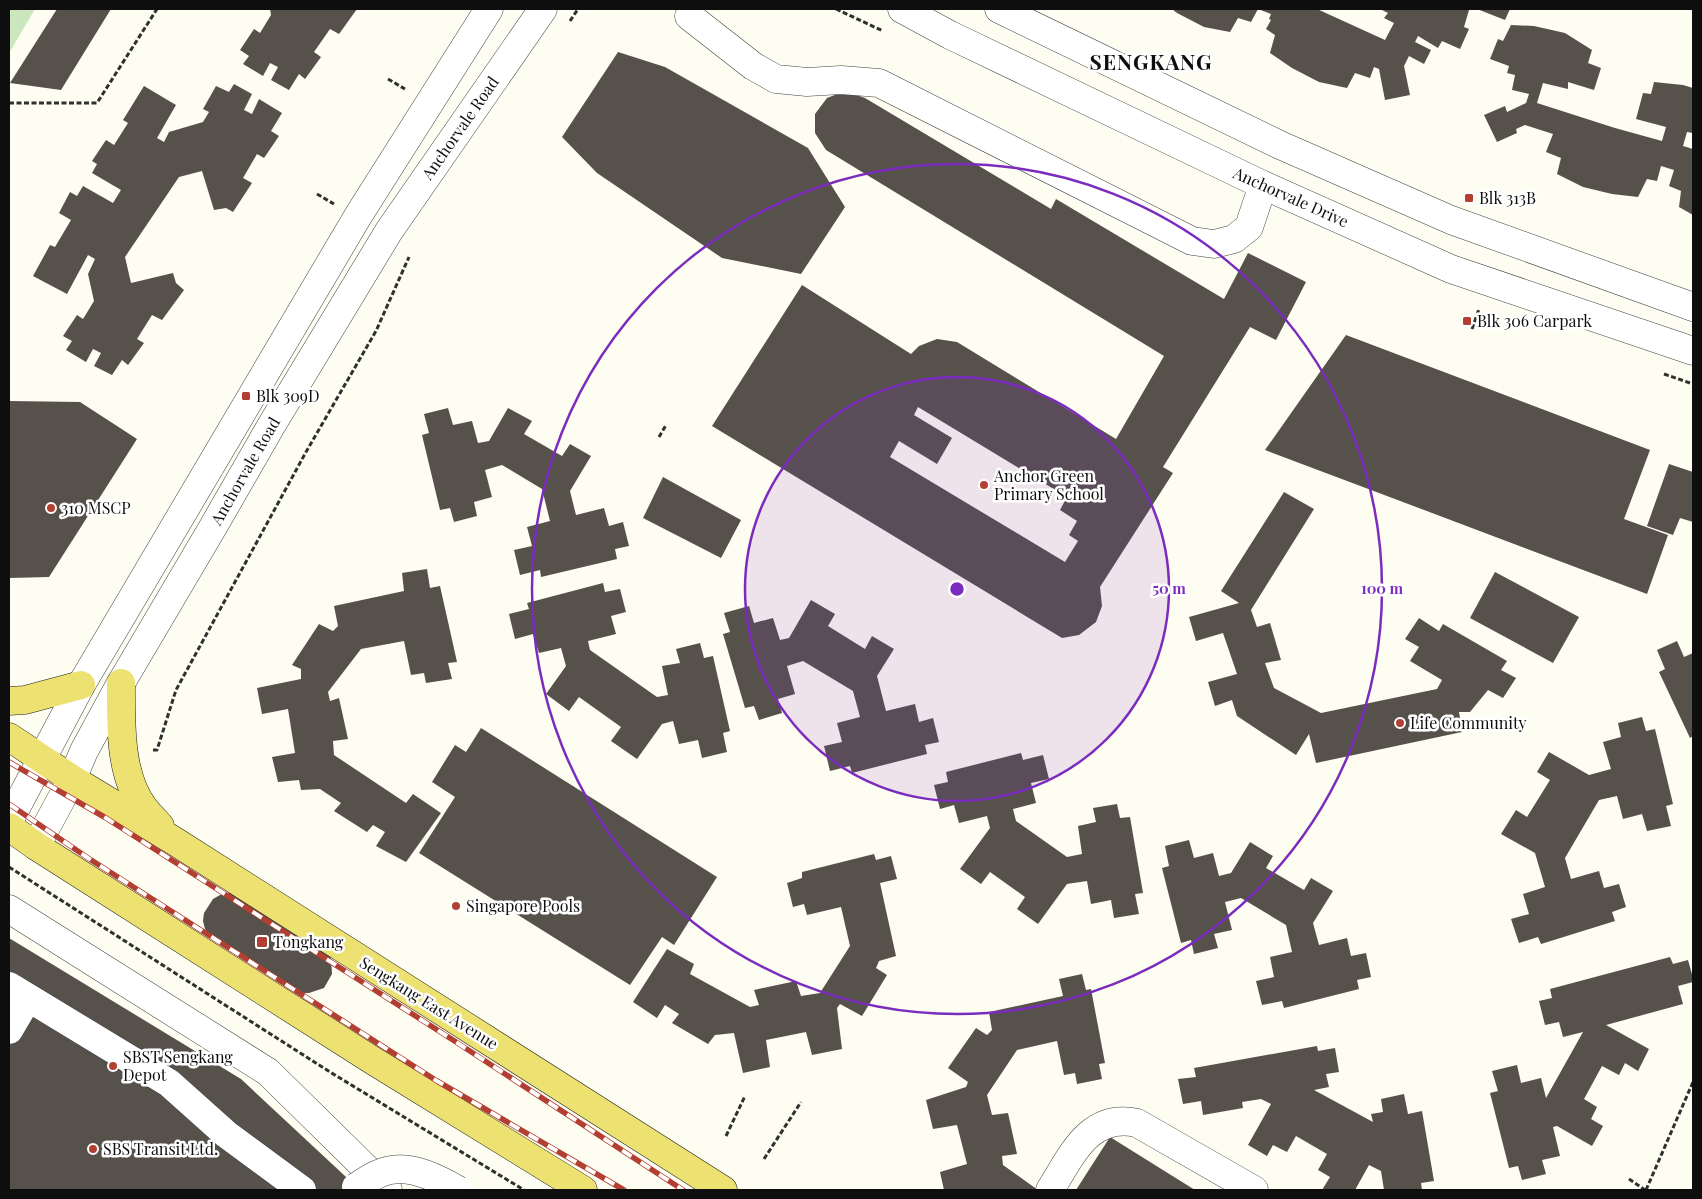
<svg xmlns="http://www.w3.org/2000/svg" width="1702" height="1199" viewBox="0 0 1702 1199" font-family="'Playfair Display',serif">
  <style>
    .green { fill: #cce6bd }
    .building { fill: #56514b; fill-rule: evenodd }
    .lines { fill: none; stroke-linecap: round; stroke-linejoin: round }
    .minor-casing { stroke: #414141; stroke-width: 29 }
    .major-casing { stroke: #1f1f1f; stroke-width: 29 }
    .path { stroke: #303030; stroke-width: 3; stroke-dasharray: 5 2.5; stroke-linecap: butt }
    .minor { stroke: #fff; stroke-width: 28 }
    .major { stroke: #ede172; stroke-width: 28 }
    .rail-casing { stroke: #b33f32; stroke-width: 5.5 }
    .rail { stroke: #fff; stroke-width: 4; stroke-dasharray: 11; stroke-linecap: butt }
    .minor-bridge-casing { stroke: #414141; stroke-width: 29; stroke-linecap: butt }
    .minor-bridge { stroke: #fff; stroke-width: 28 }
    .ring { fill: none; stroke: #7b2cbf; stroke-width: 2.5 }
    .poi-dot { fill: #b33f32; stroke: #fff; stroke-width: 2 }
    .labels { text-anchor: middle; stroke-width: 5; stroke-linejoin: round; paint-order: stroke }
    .street-label { font-size: 16px; fill: #0e0e0e; stroke: #fff }
    .poi-label { font-size: 16px; fill: #0e0e0e; stroke: #fff; text-anchor: start }
    .district-label { font-size: 21px; font-weight: bold; letter-spacing: 1px; fill: #0e0e0e; stroke: #fff }
    .centre { fill: #7b2cbf; stroke: #fff; stroke-width: 2.5 }
    .ring-label { font-size: 15px; text-anchor: middle; font-weight: bold; fill: #7b2cbf; stroke: #fff; stroke-width: 5; stroke-linejoin: round; paint-order: stroke }
  </style>
  <rect width="100%" height="100%" fill="#fefdf1"/>
  <polygon class="green" points="9,9 35,9 9,53"/>
  <g class="building">
    <polygon points="57,9 111,9 61,90 10,83"/>
    <polygon points="270,9 357,9 339,34 330,29 314,52 321,57 305,79 299,74 289,90 271,80 278,67 270,63 263,76 243,64 249,56 240,50 254,29 260,33 271,15"/>
    <polygon points="1172,9 1258,9 1251,22 1238,18 1230,32 1204,27 1177,13"/>
    <polygon points="1258,9 1317,9 1385,40 1394,23 1384,18 1388,13 1380,9 1467,9 1469,10 1464,27 1469,29 1460,49 1442,41 1438,48 1418,36 1415,42 1431,50 1424,64 1409,56 1404,66 1410,95 1385,100 1379,69 1374,67 1370,78 1355,73 1347,88 1319,82 1292,68 1270,53 1275,35 1266,29 1271,20 1269,19 1271,14"/>
    <polygon points="1477,9 1510,9 1505,20"/>
    <polygon points="1511,25 1534,26 1565,33 1592,50 1588,63 1601,68 1594,90 1568,82 1568,89 1543,83 1537,103 1615,128 1662,141 1666,127 1636,119 1643,93 1651,94 1654,82 1683,85 1693,88 1693,133 1687,132 1683,146 1693,149 1693,215 1679,207 1681,191 1669,186 1674,170 1661,166 1657,181 1647,179 1638,197 1612,194 1583,187 1557,174 1561,158 1546,152 1553,134 1525,125 1516,129 1517,133 1497,142 1484,115 1505,106 1507,112 1526,103 1529,94 1512,90 1515,75 1507,73 1509,66 1490,59 1498,39 1503,41"/>
    <polygon points="618,52 665,67 808,148 845,207 801,274 722,258 597,173 562,137"/>
    <polygon points="234,84 252,94 244,110 252,114 259,99 282,113 271,131 279,136 264,158 257,154 243,178 252,183 233,212 226,208 214,210 202,171 179,177 125,257 131,283 173,273 176,283 184,290 162,320 152,315 137,339 144,343 128,365 122,360 112,375 94,366 101,353 93,349 86,362 66,350 72,341 63,336 77,315 83,319 94,301 88,274 95,259 88,255 67,294 33,276 50,245 55,247 71,220 59,213 70,192 77,196 83,186 113,203 121,190 92,173 97,164 92,161 106,140 114,145 128,123 123,120 144,86 176,105 157,138 164,142 169,132 203,122 209,112 203,109 216,86 229,92"/>
    <path d="M845,91L865,98L1051,209L1056,199L1224,299L1248,253L1306,282L1276,340L1250,327L1163,467L1173,473L1100,587L1102,606L1096,622L1079,635L1062,638L712,426L802,285L911,354L919,346L937,339L957,342L1116,439L1164,356L826,150L815,133V114L827,98ZM918,407L1067,497L1060,510L1077,521L1069,535L1078,541L1065,562L890,457L899,441L937,464L952,438L914,415Z"/>
    <polygon points="1346,335 1650,450 1624,519 1668,535 1647,594 1265,450"/>
    <polygon points="9,401 80,402 137,439 49,577 9,578"/>
    <polygon points="448,408 453,425 472,421 478,443 489,441 508,408 532,421 524,434 562,456 570,444 591,456 570,491 576,515 604,508 609,526 623,522 629,546 615,549 617,559 541,577 540,570 520,575 514,550 532,546 527,527 550,521 542,489 502,465 485,470 492,497 474,502 477,516 454,522 450,508 440,510 422,435 429,433 424,414"/>
    <polygon points="1669,464 1693,472 1693,522 1680,518 1673,535 1647,526"/>
    <polygon points="663,477 741,520 721,558 643,518"/>
    <polygon points="1284,492 1314,509 1251,610 1257,627 1270,623 1281,660 1265,663 1274,688 1321,713 1437,689 1442,680 1410,661 1419,647 1405,639 1419,618 1439,631 1443,624 1507,661 1501,670 1516,678 1503,698 1488,690 1470,712 1459,712 1462,732 1316,763 1309,734 1296,755 1237,716 1232,700 1215,706 1208,682 1237,674 1223,633 1196,641 1189,617 1239,603 1221,591"/>
    <polygon points="427,569 430,588 440,586 457,662 448,663 452,679 426,683 424,673 411,675 404,641 361,649 328,692 330,701 339,698 348,739 333,741 334,755 406,803 413,794 441,813 406,862 376,846 385,832 373,825 367,832 334,811 341,803 320,789 301,790 299,780 278,782 272,757 295,753 288,709 262,714 257,688 301,679 301,669 292,665 319,624 333,631 338,626 334,606 404,591 402,573"/>
    <polygon points="1495,572 1579,617 1553,663 1470,618"/>
    <polygon points="603,583 605,592 620,589 626,612 611,616 616,634 588,641 590,650 657,697 668,695 662,666 680,663 676,649 700,643 704,658 713,656 730,731 723,733 727,752 702,758 698,740 679,744 673,721 662,724 637,759 611,741 621,727 579,697 569,711 546,694 566,666 561,648 539,653 533,634 515,639 509,614 529,609 527,603"/>
    <polygon points="811,600 835,614 828,626 865,649 872,636 894,649 877,676 886,711 915,704 919,722 933,718 939,742 925,745 927,754 852,773 850,766 830,771 824,746 842,742 837,723 860,717 853,691 803,661 787,666 795,694 778,699 782,713 759,720 754,706 745,708 723,634 730,632 724,613 749,606 754,623 773,618 780,640 789,638"/>
    <polygon points="1677,641 1684,657 1693,653 1693,736 1690,738 1659,672 1665,669 1657,650"/>
    <polygon points="1642,717 1646,731 1655,729 1673,804 1666,806 1671,826 1647,831 1642,814 1623,819 1617,796 1599,800 1565,858 1571,879 1599,871 1604,888 1619,884 1626,907 1612,912 1615,921 1541,944 1538,937 1519,943 1511,919 1529,914 1523,894 1545,887 1535,853 1501,834 1516,810 1527,817 1550,780 1537,772 1549,752 1589,775 1611,769 1603,742 1621,737 1618,723"/>
    <polygon points="481,728 717,877 674,945 662,937 630,985 419,853 455,797 432,782 455,745 466,752"/>
    <polygon points="1021,753 1023,760 1043,755 1049,779 1031,783 1036,803 1013,809 1016,821 1067,857 1082,854 1078,826 1096,822 1093,808 1117,804 1120,818 1130,817 1143,893 1135,894 1139,914 1114,918 1111,900 1091,904 1087,881 1067,884 1038,924 1017,909 1025,897 990,872 981,884 960,869 990,828 987,816 959,823 954,805 940,809 934,785 948,782 946,772"/>
    <polygon points="1189,840 1194,858 1213,853 1219,876 1231,873 1250,842 1273,856 1266,868 1304,890 1311,878 1333,891 1313,923 1319,945 1347,938 1351,956 1366,953 1371,977 1357,980 1359,989 1284,1008 1282,1001 1262,1005 1256,981 1274,977 1270,957 1292,952 1286,925 1241,898 1225,902 1232,930 1214,934 1218,948 1194,954 1191,940 1181,943 1162,868 1169,866 1165,846"/>
    <polygon points="874,854 876,860 891,856 897,879 880,883 896,956 879,961 876,968 887,975 862,1016 840,1004 837,1008 842,1049 812,1055 806,1032 766,1040 770,1067 743,1073 734,1033 715,1035 708,1044 672,1023 679,1014 665,1005 657,1018 633,1002 667,949 694,964 690,974 750,1007 759,1005 754,990 796,981 801,996 820,993 850,946 841,907 807,915 804,904 793,907 787,883 802,878 802,872"/>
    <polygon points="228,893 236,893 327,951 331,958 332,974 324,988 309,993 301,993 294,990 216,942 210,936 205,929 203,921 204,913 213,899 220,895"/>
    <polygon points="9,938 241,1079 360,1190 9,1190"/>
    <polygon points="1670,957 1673,964 1688,960 1693,978 1693,982 1678,986 1683,1004 1606,1025 1649,1049 1638,1071 1625,1063 1619,1075 1602,1066 1584,1099 1597,1107 1591,1119 1603,1126 1592,1146 1557,1126 1553,1127 1560,1156 1542,1160 1546,1174 1522,1180 1518,1166 1509,1168 1490,1093 1498,1091 1492,1071 1517,1065 1521,1083 1541,1078 1546,1098 1583,1032 1563,1037 1559,1022 1545,1025 1539,1001 1552,998 1550,989"/>
    <polygon points="1082,974 1086,990 1091,989 1105,1063 1099,1064 1102,1079 1077,1084 1075,1073 1064,1075 1057,1041 1017,1050 987,1095 992,1115 1008,1113 1017,1154 1002,1156 1003,1165 1038,1190 944,1190 940,1172 967,1164 957,1125 933,1129 926,1100 966,1087 968,1082 948,1068 976,1028 987,1035 992,1030 989,1012 1063,996 1059,979"/>
    <polygon points="1317,1046 1318,1051 1335,1048 1339,1072 1326,1074 1329,1087 1314,1090 1373,1122 1371,1114 1383,1112 1381,1099 1404,1094 1408,1114 1422,1111 1434,1181 1421,1183 1422,1190 1397,1190 1396,1189 1384,1190 1381,1171 1369,1165 1355,1190 1322,1190 1330,1177 1318,1170 1327,1154 1296,1136 1287,1152 1273,1145 1267,1156 1248,1145 1271,1104 1261,1099 1242,1102 1243,1108 1203,1115 1201,1101 1183,1104 1178,1079 1196,1077 1194,1068"/>
    <polygon points="1110,1137 1195,1190 1076,1190"/>
  </g>
  <g class="lines">
    <defs>
      <g id="minor">
        <polyline points="902,9 950,35 1263,185 1451,269 1693,351"/>
        <polyline points="999,9 1280,145 1451,220 1693,307"/>
        <polyline points="689,16 753,66 776,79 807,82 841,80 879,83 1192,241 1214,244 1234,239 1249,227 1263,185"/>
        <polyline points="9,821 81,685 358,216 489,9"/>
        <polyline points="36,846 72,779 84,751 121,683 213,527 271,426 389,231 543,9"/>
        <polyline points="9,909 268,1072 388,1190"/>
        <polyline points="9,986 169,1083 226,1134 302,1190"/>
        <polyline points="9,1030 28,998"/>
        <path d="M1050,1190C1071,1157 1089,1112 1137,1123L1254,1190"/>
      </g>
      <g id="major">
        <path d="M121,683C121,723 119,775 144,808C149,815 155,820 160,826"/>
        <polyline points="9,701 25,700 81,685"/>
        <polyline points="9,737 72,779 176,842 723,1190"/>
        <polyline points="9,827 36,846 372,1060 583,1190"/>
      </g>
    </defs>
    <use href="#minor" class="minor-casing"/>
    <use href="#major" class="major-casing"/>
    <g class="path">
      <polyline points="836,9 883,31"/>
      <polyline points="570,21 578,9"/>
      <polyline points="388,79 405,89"/>
      <polyline points="9,103 97,103 157,9"/>
      <polyline points="317,194 334,204"/>
      <polyline points="1472,329 1479,309"/>
      <polyline points="1664,374 1693,384"/>
      <polyline points="659,437 666,425"/>
      <polyline points="153,750 157,750 176,690 306,452 376,331 409,257"/>
      <polyline points="9,867 330,1072 524,1190"/>
      <polyline points="726,1136 745,1096"/>
      <polyline points="764,1159 801,1102"/>
      <polyline points="1629,1179 1645,1190"/>
      <polyline points="1646,1190 1693,1082"/>
    </g>
    <use href="#minor" class="minor"/>
    <use href="#major" class="major"/>
    <defs>
      <g id="rail">
        <polyline points="9,762 106,818 453,1040 683,1190"/>
        <polyline points="9,804 88,858 437,1081 624,1190"/>
      </g>
    </defs>
    <use href="#rail" class="rail-casing"/>
    <use href="#rail" class="rail"/>
    <defs>
      <path id="minor-bridge" d="M356,1187C367,1180 378,1172 391,1170C414,1166 439,1179 458,1190"/>
    </defs>
    <use href="#minor-bridge" class="minor-bridge-casing"/>
    <use href="#minor-bridge" class="minor-bridge"/>
  </g>
  <circle cx="957" cy="589" r="212" fill="#7b2cbf" fill-opacity=".12"/>
  <g class="ring">
    <circle cx="957" cy="589" r="212"/>
    <circle cx="957" cy="589" r="425"/>
  </g>
  <g class="poi-dot">
    <rect x="1464" y="193" width="10" height="10" rx="2.5"/>
    <rect x="1462" y="316" width="10" height="10" rx="2.5"/>
    <rect x="241" y="391" width="10" height="10" rx="2.5"/>
    <circle cx="984" cy="485" r="5"/>
    <circle cx="51" cy="508" r="5"/>
    <circle cx="1400" cy="723" r="5"/>
    <circle cx="456" cy="906" r="5"/>
    <rect x="256" y="936" width="12" height="12" rx="2.5"/>
    <circle cx="113" cy="1066" r="5"/>
    <circle cx="93" cy="1149" r="5"/>
  </g>
  <g class="labels">
    <g class="street-label">
      <text transform="translate(460 128) rotate(-55)" y="6">Anchorvale Road</text>
      <text transform="translate(1291 197) rotate(24)" y="6">Anchorvale Drive</text>
      <text transform="translate(245 471) rotate(-60)" y="6">Anchorvale Road</text>
      <text transform="translate(429 1003) rotate(32)" y="6">Sengkang East Avenue</text>
    </g>
    <g class="poi-label">
      <text x="1479" y="204">Blk 313B</text>
      <text x="1477" y="327">Blk 306 Carpark</text>
      <text x="256" y="402">Blk 309D</text>
      <text x="994" y="482">Anchor Green<tspan x="994" dy="18">Primary School</tspan></text>
      <text x="61" y="514">310 MSCP</text>
      <text x="1410" y="729">Life Community</text>
      <text x="466" y="912">Singapore Pools</text>
      <text x="273" y="948">Tongkang</text>
      <text x="123" y="1063">SBST Sengkang<tspan x="123" dy="18">Depot</tspan></text>
      <text x="103" y="1155">SBS Transit Ltd.</text>
    </g>
    <g class="district-label">
      <text x="1151" y="70">SENGKANG</text>
    </g>
  </g>
  <circle cx="957" cy="589" r="8" class="centre"/>
  <g class="ring-label">
    <text x="1169" y="594">50 m</text>
    <text x="1382" y="594">100 m</text>
  </g>
  <rect width="1702" height="1199" fill="none" stroke="#0e0e0e" stroke-width="20"/>
</svg>
